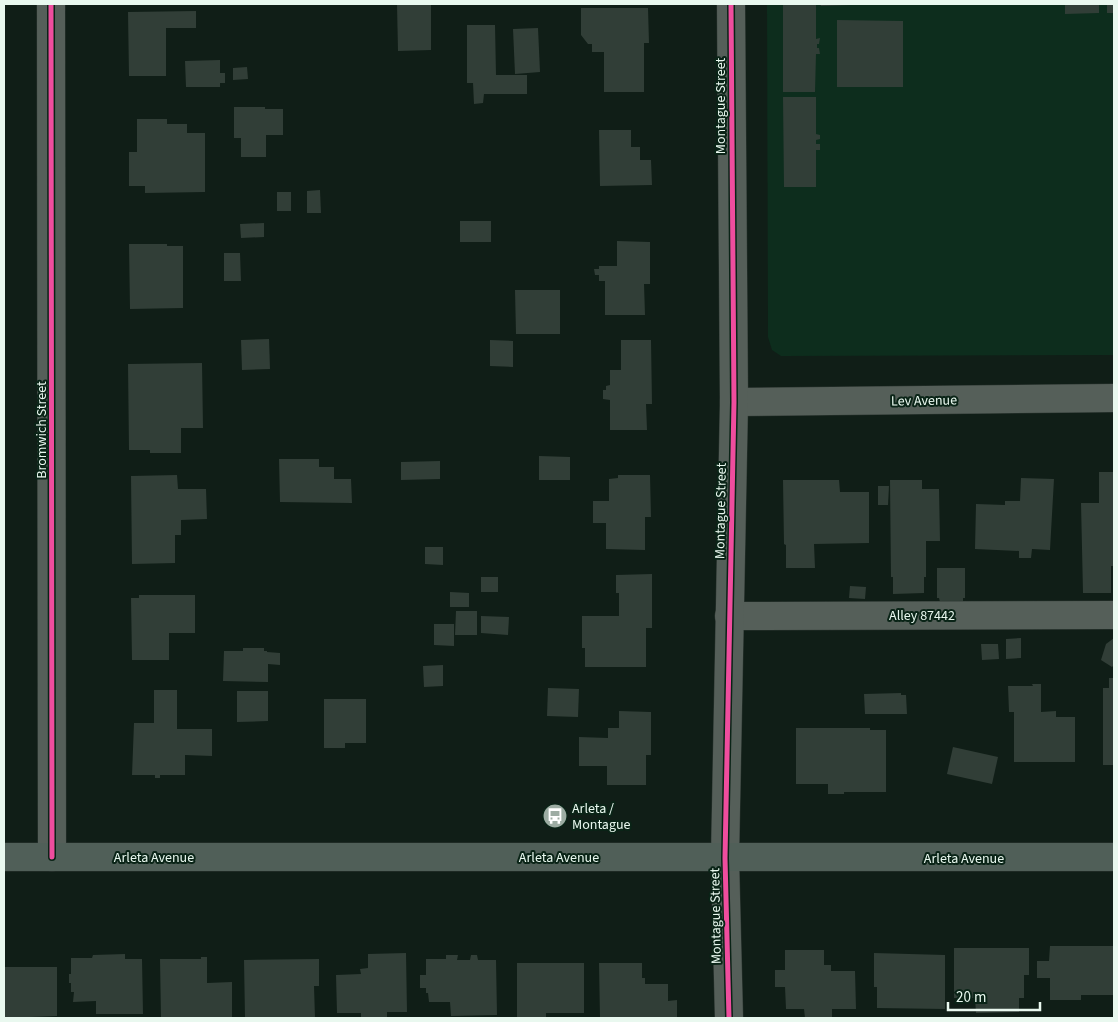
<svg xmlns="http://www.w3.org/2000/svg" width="1118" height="1022" viewBox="0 0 1118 1022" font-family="'Source Sans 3',sans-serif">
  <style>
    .built { fill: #0d2d1d }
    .building { fill: #313e37 }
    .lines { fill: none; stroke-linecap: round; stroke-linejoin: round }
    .minor-casing { stroke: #2d3732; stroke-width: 29 }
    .major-casing { stroke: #2d3732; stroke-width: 29 }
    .minor { stroke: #555f59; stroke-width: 28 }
    .major { stroke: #505f58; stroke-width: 28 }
    .cycleway-casing { stroke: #0a2417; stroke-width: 8 }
    .cycleway { stroke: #ef4d9e; stroke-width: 5 }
    .labels { text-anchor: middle; stroke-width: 4; stroke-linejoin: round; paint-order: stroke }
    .street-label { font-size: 14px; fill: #e9f8ef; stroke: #0a2417 }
    .poi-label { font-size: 14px; fill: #e9f8ef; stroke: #0a2417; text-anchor: start }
  </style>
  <rect width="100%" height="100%" fill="#101e17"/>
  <polygon class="built" points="767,4 1114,4 1114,355 781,356 772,350 768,337"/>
  <g class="building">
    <polygon points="397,4 431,4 431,50 398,51"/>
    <polygon points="783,4 816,4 816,39 820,38 819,44 817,44 817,48 819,48 820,54 816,54 815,92 783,92"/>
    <polygon points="820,4 851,4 851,5 821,6"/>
    <polygon points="1065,4 1099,4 1099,13 1065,14"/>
    <rect x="1107" y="4" width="7" height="9"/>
    <polygon points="581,8 648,8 649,43 644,43 644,92 604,92 604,52 592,52 592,44 588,44 581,35"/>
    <polygon points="196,11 196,28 166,28 166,76 129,76 128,12"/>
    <polygon points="837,20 903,21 903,87 837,87"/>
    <polygon points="467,25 495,25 496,75 527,75 527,94 484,94 483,103 474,104 473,83 467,83"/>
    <polygon points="538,28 540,72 515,74 513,29"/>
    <polygon points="220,60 220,73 225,73 225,83 220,83 220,87 186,87 185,61"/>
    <polygon points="247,67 248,79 233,80 233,68"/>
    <polygon points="783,97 816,97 816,134 820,135 820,139 816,140 816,144 820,144 820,150 816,150 816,187 784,187"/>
    <polygon points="234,107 265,107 265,109 283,109 283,135 266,135 266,157 241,157 241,138 234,138"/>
    <polygon points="137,119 167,119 167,124 187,124 187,133 205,133 205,192 145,193 145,186 129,186 129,152 137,152"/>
    <polygon points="599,130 631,130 631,147 640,147 640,160 651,160 652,185 600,186"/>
    <polygon points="320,190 321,213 307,213 307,191"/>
    <rect x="277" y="192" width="14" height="19"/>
    <rect x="460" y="221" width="31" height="21"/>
    <polygon points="264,223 264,237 241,238 240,224"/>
    <polygon points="617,241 650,242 650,284 644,284 645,315 605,315 605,281 599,281 599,275 595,275 594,269 599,269 599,266 617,266"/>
    <polygon points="129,244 167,244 167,246 183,246 183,308 130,309"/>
    <polygon points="224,253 240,253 241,281 224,281"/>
    <polygon points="515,290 560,290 560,334 516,334"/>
    <polygon points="269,339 270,369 242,370 241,340"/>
    <polygon points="490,340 513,341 513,367 490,366"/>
    <polygon points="621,340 651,340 652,404 646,404 647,430 610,430 610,400 603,399 603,390 606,390 606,386 610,385 610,370 621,370"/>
    <polygon points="202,363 203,428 181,428 181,453 150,453 150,450 129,450 128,364"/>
    <polygon points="539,456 570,457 570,480 539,480"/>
    <polygon points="279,459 319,459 319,467 334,467 334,479 351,479 352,503 280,502"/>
    <polygon points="440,461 440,479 401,480 401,462"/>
    <polygon points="1099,472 1114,472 1114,566 1111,566 1111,593 1083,593 1081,503 1099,503"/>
    <polygon points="177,475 178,489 206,489 207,519 181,520 181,535 175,535 175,563 132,564 131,476"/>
    <polygon points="618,475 650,475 651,517 645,517 645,550 606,549 606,523 593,523 593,501 609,501 609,479 618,478"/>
    <polygon points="1021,478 1054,479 1050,550 1032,549 1031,558 1019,558 1019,551 975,549 976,504 1005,505 1005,501 1020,501"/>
    <polygon points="783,480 839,480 840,492 869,492 869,543 814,544 815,568 786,568 786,545 784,544"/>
    <polygon points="890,480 922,480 922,489 939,489 940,541 926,541 926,577 924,577 924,593 893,594 893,577 891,577"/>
    <polygon points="878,486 889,486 888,505 878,505"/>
    <polygon points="425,547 443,547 443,565 425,564"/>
    <polygon points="937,568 965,568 965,598 963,598 963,602 940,602 939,598 937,598"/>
    <polygon points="652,574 652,628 646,628 646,667 585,667 585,648 582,648 582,616 619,616 619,593 616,593 616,575"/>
    <rect x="481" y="577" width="17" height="15"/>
    <polygon points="850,586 866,587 865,599 849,598"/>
    <polygon points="450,592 469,593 469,607 450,607"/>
    <polygon points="139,595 195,595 195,633 169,633 169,660 132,660 131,598 139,598"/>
    <polygon points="456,611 477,611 477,635 455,635"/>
    <polygon points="481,616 509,617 508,635 481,633"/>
    <polygon points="434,624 454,624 454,646 434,645"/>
    <polygon points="1021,638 1021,658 1006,659 1006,639"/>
    <polygon points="1114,638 1114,665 1112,667 1101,660 1106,644"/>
    <polygon points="981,644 998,644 999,659 982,660"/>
    <polygon points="243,648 264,648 264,651 267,651 267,652 280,653 280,665 268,664 268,682 223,681 224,651 243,651"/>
    <polygon points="443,665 443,686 424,687 423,666"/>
    <polygon points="1109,678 1114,678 1114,765 1103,765 1103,688 1109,688"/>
    <polygon points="1032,684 1041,684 1041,712 1056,711 1056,717 1075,717 1075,762 1014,762 1014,712 1009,712 1008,686 1033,686"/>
    <polygon points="548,688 579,689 578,717 547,716"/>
    <polygon points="154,690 177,690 177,729 212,729 212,756 185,755 185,775 160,775 160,778 155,778 155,775 132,775 134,723 154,723"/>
    <polygon points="237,691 268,691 268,721 237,722"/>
    <polygon points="901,693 901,695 906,695 907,714 865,714 864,694"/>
    <polygon points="324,699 366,699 366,743 345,743 345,748 324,748"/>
    <polygon points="619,711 651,712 651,755 646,755 646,785 607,785 607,766 579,766 579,737 608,738 608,728 619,728"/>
    <polygon points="796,728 870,728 870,730 886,730 886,792 844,792 844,794 828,794 828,784 796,784"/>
    <polygon points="953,747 998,757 992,784 947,774"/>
    <polygon points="1050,946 1114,946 1114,995 1081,995 1081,1000 1050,1000 1050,978 1037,978 1037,961 1049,961"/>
    <polygon points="954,948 1029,948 1029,975 1024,975 1024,998 1019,998 1019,1012 976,1013 975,998 954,998"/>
    <polygon points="785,950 824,950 824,965 831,965 831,971 855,971 856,1009 832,1009 832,1018 805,1018 804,1009 786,1009 785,987 775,987 775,970 785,970"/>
    <polygon points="406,953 407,1012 387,1012 387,1018 361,1018 361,1013 337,1013 336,975 361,974 360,969 368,968 368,954"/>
    <polygon points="874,953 945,955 945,1009 877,1008 877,987 874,987"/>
    <polygon points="125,954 125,959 142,959 143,1014 96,1014 96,1001 73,1002 74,992 71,992 71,983 69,983 69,974 71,974 71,958 92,958 93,955"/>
    <polygon points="446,955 458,955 457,960 470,960 471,955 477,955 478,960 496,960 497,1015 451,1016 450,1002 429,1002 428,993 426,993 426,988 420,988 420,975 426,975 426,959 446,959"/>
    <polygon points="201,957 207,957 207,983 232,982 232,1018 161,1018 160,959 201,959"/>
    <polygon points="319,959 319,986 314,986 315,1018 245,1018 244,960"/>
    <polygon points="517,963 584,963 584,1013 546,1013 546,1018 517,1018"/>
    <polygon points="599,963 642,963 642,978 645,978 645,984 668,984 668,1001 677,1000 677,1018 600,1018"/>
    <polygon points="4,967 57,967 57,1016 4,1018"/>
  </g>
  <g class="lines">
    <defs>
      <g id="minor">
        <polyline points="51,4 52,857"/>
        <polyline points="734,402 1114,398"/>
        <polyline points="729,616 1114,615"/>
        <polyline points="729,1018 725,858 734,402 731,4"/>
      </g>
      <polyline id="major" points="4,857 1114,857"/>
    </defs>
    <use href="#minor" class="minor-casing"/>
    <use href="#major" class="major-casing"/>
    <use href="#minor" class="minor"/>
    <use href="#major" class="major"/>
    <defs>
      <g id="cycleway">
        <polyline points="51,4 52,857"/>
        <polyline points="729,1018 725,858 734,402 731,4"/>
      </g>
    </defs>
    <use href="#cycleway" class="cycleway-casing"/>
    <use href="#cycleway" class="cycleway"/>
  </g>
  <defs>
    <symbol id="bus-disc" viewBox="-11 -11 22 22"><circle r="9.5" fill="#9daca3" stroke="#0a2417"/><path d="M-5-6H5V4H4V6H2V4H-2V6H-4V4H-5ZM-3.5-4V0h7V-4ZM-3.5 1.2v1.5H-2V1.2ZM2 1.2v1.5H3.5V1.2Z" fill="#fff"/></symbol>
  </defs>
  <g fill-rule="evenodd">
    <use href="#bus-disc" x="541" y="802" width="28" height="28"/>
  </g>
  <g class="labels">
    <g class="street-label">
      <text transform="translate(720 106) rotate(-90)" y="5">Montague Street</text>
      <text transform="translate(924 400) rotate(-1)" y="5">Lev Avenue</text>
      <text transform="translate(41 430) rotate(-90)" y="5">Bromwich Street</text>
      <text transform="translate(720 511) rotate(-89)" y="5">Montague Street</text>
      <text x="922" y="620">Alley 87442</text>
      <text x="154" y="862">Arleta Avenue</text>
      <text x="559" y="862">Arleta Avenue</text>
      <text x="964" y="863">Arleta Avenue</text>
      <text transform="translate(715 916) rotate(-91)" y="5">Montague Street</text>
    </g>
    <g class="poi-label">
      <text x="572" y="813">Arleta /<tspan x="572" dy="16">Montague</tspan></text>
    </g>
  </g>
  <rect width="1118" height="1022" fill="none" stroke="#e9f8ef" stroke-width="10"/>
  <path d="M948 1002v8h92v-8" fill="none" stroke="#e9f8ef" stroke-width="2.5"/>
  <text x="956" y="1002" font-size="15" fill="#e9f8ef" stroke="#0a2417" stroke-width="4" paint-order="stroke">20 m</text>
</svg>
